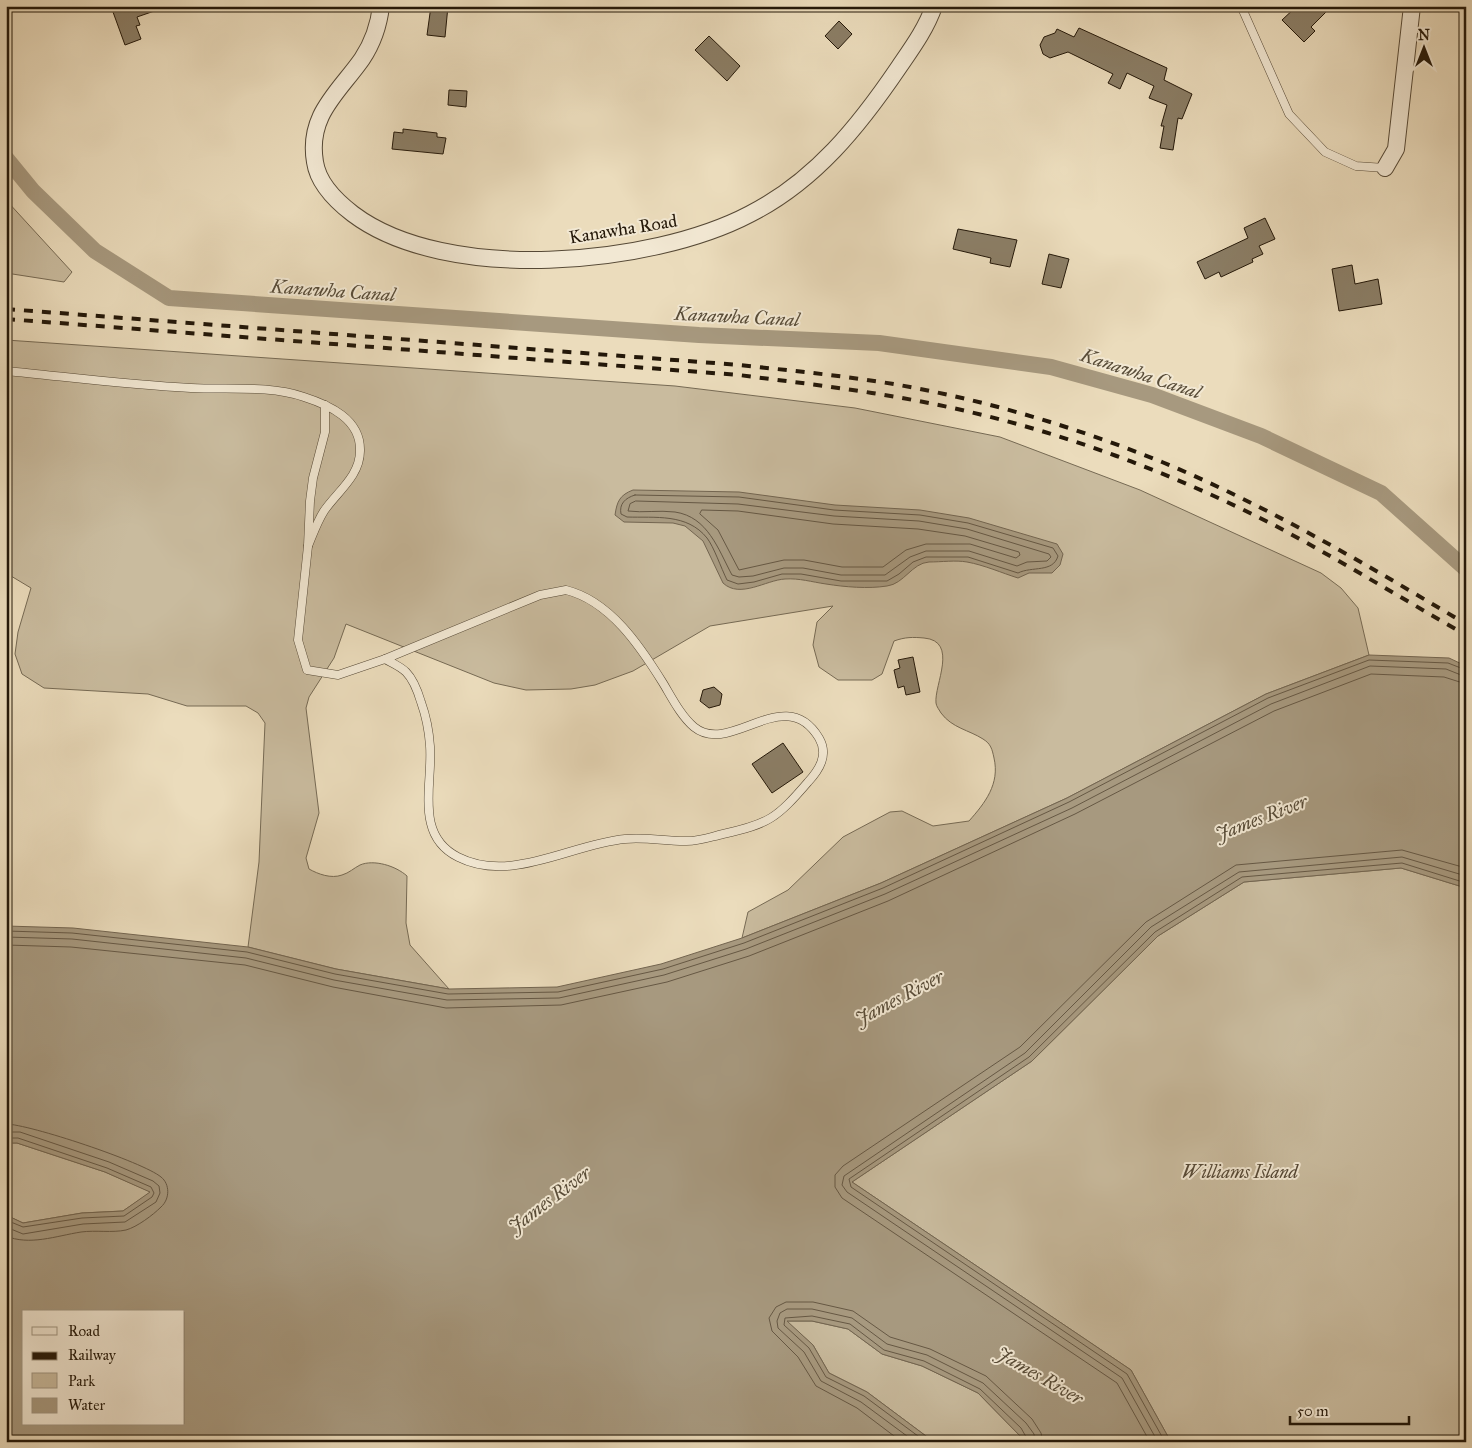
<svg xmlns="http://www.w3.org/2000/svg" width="1472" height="1448" viewBox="0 0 1472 1448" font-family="'IM FELL Great Primer',serif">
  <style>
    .green { fill: #c9bb9e; stroke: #766a54 }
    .water { fill: #a7997f; stroke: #736550; fill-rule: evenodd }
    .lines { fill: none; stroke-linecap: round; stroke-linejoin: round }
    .shore { stroke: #665844; stroke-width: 1 }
    .canal { stroke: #a7997f; stroke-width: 16 }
    .building { fill: #8b7e66; stroke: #241809 }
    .service-casing { stroke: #564936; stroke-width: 9 }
    .minor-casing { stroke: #564936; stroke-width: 18 }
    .service { stroke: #f2e8d3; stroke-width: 8 }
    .minor { stroke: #f2e8d3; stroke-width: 16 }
    .rail { stroke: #241809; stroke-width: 4; stroke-dasharray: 9 9; stroke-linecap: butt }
    .labels { text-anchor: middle; stroke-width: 4; stroke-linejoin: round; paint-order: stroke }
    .street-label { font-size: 18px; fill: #241809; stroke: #f2e8d3 }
    .park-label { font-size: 18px; font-style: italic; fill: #564936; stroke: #f2e8d3 }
    .water-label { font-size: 19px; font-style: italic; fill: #584c38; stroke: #f2e8d3 }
  </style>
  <rect width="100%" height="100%" fill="#ebdcbc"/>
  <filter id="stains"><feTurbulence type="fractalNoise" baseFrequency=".004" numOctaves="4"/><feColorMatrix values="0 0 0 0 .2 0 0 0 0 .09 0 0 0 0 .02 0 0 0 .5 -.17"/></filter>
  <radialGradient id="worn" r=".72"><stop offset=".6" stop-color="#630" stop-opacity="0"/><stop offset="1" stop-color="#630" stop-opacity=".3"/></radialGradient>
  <g class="green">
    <polygon points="6,200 72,272 64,282 6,273"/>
    <path d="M6,340L675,386L855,408L1000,437L1140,490L1321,573L1341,588L1358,608L1369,655L1266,694L1067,798L881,883L742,938L748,912L788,890L843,837L890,812L902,811L933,826L969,821C985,803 1000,784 994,758C992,749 991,744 983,739C969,730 952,728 941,713C940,711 936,706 936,703C934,685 959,641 924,638C913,637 905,637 894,641L882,674L872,680H838L819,667L813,645L817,622L833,606L710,626L633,671L595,685L571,689L526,690L494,683L346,624L334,658L309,697L306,708L319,813L306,858L309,869C318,874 331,879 342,875C349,873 354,868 360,865C374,859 396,866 407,876L406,923L410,945L449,989L336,969L248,947L259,862L265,723L258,713L246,706H187L148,694L44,688L22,674L15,654L18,632L31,588L6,573Z"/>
    <polygon points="1401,868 1466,888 1466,1442 1171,1442 1131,1370 852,1182 1032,1061 1158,936 1244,882"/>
    <polygon points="6,1143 17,1143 105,1172 151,1192 123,1211 82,1213 23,1223 6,1215"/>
    <polygon points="786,1321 812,1321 848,1329 882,1354 922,1366 978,1393 1026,1442 934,1442 867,1392 829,1373 813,1345"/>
  </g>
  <g class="water">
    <path d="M633,490L739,492L835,505L920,510L969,518L1057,544L1063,554L1060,565L1052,573H1029L1018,578C1002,573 984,565 967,562C956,560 941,562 929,562C912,563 904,584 887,586C868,589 845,587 826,584C812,582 799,578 785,579C766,580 740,599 723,583L703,541L685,526L673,523L624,522L615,515C617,501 620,495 633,490Z"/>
    <path d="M1369,655L1449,658L1466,666V888L1401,868L1244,882L1158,936L1032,1061L852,1182L1131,1370L1171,1442H1026L978,1393L922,1366L882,1354L848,1329L812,1321H787L813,1345L829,1373L867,1392L934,1442H6V1215L23,1223L82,1213L123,1211L150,1192L105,1172L17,1143H6V926L73,928L248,947L336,969L449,989L557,987L661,964L742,938L881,883L1067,798L1266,694ZM24,1312H184V1424H24Z"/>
  </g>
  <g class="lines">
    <g class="shore">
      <path d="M635,495L739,497L834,510L920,515L968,523L1053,548L1058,556C1053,573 1032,566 1018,573L968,557H926L913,562L899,574L887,581H841L801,574H782L754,582L738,584L727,580C721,568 714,547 707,538C687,513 655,518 627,517L621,514C619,504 625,498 635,495Z"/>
      <path d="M636,501L738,504L834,516L919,521L967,529L1049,554L1051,557L1047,561L1027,562L1017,566L969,551H926L910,557L885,575H841L803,568H784L753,576L739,577L732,575C718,549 708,517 675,512C659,510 643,513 628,511L630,504Z"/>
      <polygon points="702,510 738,511 833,524 918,529 965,536 1019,552 1020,555 1016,558 970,544 926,544 906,550 883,567 842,567 804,560 784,560 739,570 718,530 700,514"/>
      <polyline points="6,931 72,933 247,952 335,974 448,994 558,992 663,969 744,943 883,888 1069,802 1268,698 1369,660 1448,663 1466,670"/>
      <polyline points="6,937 72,939 246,958 334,980 447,1000 559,998 664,975 746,949 885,894 1072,808 1271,704 1370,666 1446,669 1466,677"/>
      <polyline points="6,945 71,947 245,965 333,987 446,1008 561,1005 667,982 749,956 888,901 1075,814 1274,711 1371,674 1444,677 1466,684"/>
      <path d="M6,1124C29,1124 143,1162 161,1177C170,1184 170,1199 161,1207C153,1215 137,1227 126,1230C112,1233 96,1230 81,1232C56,1236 29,1246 6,1236"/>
      <polyline points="6,1132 20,1132 109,1162 153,1181 159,1186 160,1193 156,1202 125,1222 83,1224 23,1234 6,1227"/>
      <polyline points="6,1138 18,1138 107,1168 151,1187 154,1193 152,1197 124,1216 82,1218 23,1227 6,1220"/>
      <polyline points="902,1442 857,1408 816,1386 798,1357 772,1331 769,1318 776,1307 786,1302 813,1302 853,1311 890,1337 930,1349 986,1376 1032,1419 1041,1433 1043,1442"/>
      <polyline points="915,1442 861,1402 821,1381 804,1352 778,1328 777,1321 780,1313 787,1309 812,1309 852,1318 887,1344 927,1355 983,1383 1026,1423 1034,1434 1035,1442"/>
      <polyline points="926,1442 864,1396 826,1377 809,1348 784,1325 785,1318 812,1316 850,1324 884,1350 924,1361 980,1389 1021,1428 1029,1442"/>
      <polyline points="1150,1442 1117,1383 842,1198 835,1187 835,1175 843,1166 1020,1047 1146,922 1236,865 1402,850 1466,868"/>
      <polyline points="1158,1442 1122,1378 847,1192 842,1185 844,1176 1025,1053 1151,927 1239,872 1402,857 1466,876"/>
      <polyline points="1165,1442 1127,1374 851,1187 849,1179 1029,1057 1155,932 1242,877 1402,863 1466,883"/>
    </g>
    <polyline class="canal" points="6,158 33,191 95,251 169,298 699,335 879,343 1051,367 1152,395 1261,436 1381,493 1466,569"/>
  </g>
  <g class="building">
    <polygon points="130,6 163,6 163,8 137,17 140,25 136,26 141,39 125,45 113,12"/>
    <polygon points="431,6 448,6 445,37 427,35"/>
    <polygon points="1297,6 1332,6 1311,27 1315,31 1304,42 1282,20"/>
    <polygon points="839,21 852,34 838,49 825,36"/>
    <polygon points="1079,28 1167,68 1164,80 1192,94 1182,119 1178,118 1173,150 1160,148 1164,126 1161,126 1167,105 1149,98 1154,86 1127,73 1120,89 1108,83 1113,74 1068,52 1050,58 1043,54 1040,45 1044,37 1055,33 1057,29 1074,37"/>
    <polygon points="709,36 740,66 727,81 695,50"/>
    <polygon points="449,90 467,91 466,107 448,105"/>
    <polygon points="403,129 437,133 437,137 446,138 443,154 392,149 394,132 403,133"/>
    <polygon points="1265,218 1275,239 1259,246 1263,254 1252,259 1253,262 1221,277 1219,272 1205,279 1197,262 1248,238 1244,228"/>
    <polygon points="958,229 1017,240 1010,267 990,263 991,258 953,249"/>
    <polygon points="1049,254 1069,259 1061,288 1042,284"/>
    <polygon points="1352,265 1355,284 1378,279 1382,304 1339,311 1332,269"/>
    <polygon points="913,657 920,692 906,695 904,686 898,688 894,670 900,668 898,660"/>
    <polygon points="714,687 722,694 720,705 709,708 700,701 703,690"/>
    <polygon points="783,743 803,772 772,793 752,764"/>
  </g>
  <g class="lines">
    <defs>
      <g id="service">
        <polyline points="1241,6 1289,114 1325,152 1356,166 1385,168"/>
        <path d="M6,371C68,377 129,385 191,388C228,390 269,385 304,397C329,405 361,419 360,451C360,476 337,492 324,511C317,522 313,534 308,546"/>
        <polyline points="325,405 325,432 313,478 310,501 308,546 298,640 307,670 338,675 385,659"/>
        <path d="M566,590C610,601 640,646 663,683C672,698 681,716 694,727C731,757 785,681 819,738C829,755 819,770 808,782C777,818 769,824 723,834C710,837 697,842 684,841C665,841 645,837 625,839C571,844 511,884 458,857C414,835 433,784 430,746C429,731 426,716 421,702C418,692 414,680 406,672C400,666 392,663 385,659L540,595Z"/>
      </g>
      <g id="minor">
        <path d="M381,6C379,24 372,44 362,59C339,92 307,115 315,162C318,183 336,201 353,214C446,284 651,266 750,214C815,181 859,126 899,67C912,48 926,29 934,6"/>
        <polyline points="1385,168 1396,149 1412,6"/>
      </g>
    </defs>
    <use href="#service" class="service-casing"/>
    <use href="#minor" class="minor-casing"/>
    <use href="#service" class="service"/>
    <use href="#minor" class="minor"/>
    <g class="rail">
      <path d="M6,309L740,365C794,371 847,376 899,385C989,401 1078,428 1162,462C1268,506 1367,565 1466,624"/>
      <path d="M6,319L739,375C809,384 879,392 948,407C1060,431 1170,472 1272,524C1338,559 1401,598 1466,635"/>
    </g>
  </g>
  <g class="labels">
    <g class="street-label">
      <text transform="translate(623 229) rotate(-9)" y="6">Kanawha Road</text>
    </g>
    <g class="park-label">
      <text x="1240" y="1178">Williams Island</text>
    </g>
    <g class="water-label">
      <text transform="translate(333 290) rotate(4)" y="7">Kanawha Canal</text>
      <text transform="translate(737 316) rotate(3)" y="7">Kanawha Canal</text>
      <text transform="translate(1141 373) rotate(18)" y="7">Kanawha Canal</text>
      <text transform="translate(1261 817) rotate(-21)" y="7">James River</text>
      <text transform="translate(899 997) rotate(-28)" y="7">James River</text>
      <text transform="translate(549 1199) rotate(-37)" y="7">James River</text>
      <text transform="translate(1040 1375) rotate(30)" y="7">James River</text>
    </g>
  </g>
  <rect width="1472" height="1448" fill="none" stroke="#ebdcbc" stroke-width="25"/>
  <rect x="8" y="8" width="1457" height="1433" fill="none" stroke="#241809" stroke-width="2.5"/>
  <rect x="12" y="12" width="1447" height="1423" fill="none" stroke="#241809"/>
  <rect x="22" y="1310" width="162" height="115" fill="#f2e8d3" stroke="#a09582"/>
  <rect x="32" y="1327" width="25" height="8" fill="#f2e8d3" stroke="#a09582"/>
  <text x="68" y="1336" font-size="15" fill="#241809">Road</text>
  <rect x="32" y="1352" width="25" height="8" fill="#241809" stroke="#a09582"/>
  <text x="68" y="1360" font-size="15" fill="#241809">Railway</text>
  <rect x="32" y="1373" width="25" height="15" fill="#c9bb9e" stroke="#a09582"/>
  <text x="68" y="1386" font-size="15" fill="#241809">Park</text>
  <rect x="32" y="1398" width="25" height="15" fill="#a7997f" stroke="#a09582"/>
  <text x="68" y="1410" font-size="15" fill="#241809">Water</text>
  <g transform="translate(1424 48)" stroke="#f2e8d3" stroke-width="4" paint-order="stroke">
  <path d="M0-4L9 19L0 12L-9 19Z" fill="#241809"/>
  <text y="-8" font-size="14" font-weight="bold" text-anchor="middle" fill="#241809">N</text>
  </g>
  <path d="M1290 1416v8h119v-8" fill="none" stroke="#241809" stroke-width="2.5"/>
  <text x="1297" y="1416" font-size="15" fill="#241809" stroke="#f2e8d3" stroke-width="4" paint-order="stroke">50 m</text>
  <rect width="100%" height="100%" filter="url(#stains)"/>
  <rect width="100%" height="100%" fill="url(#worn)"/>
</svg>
